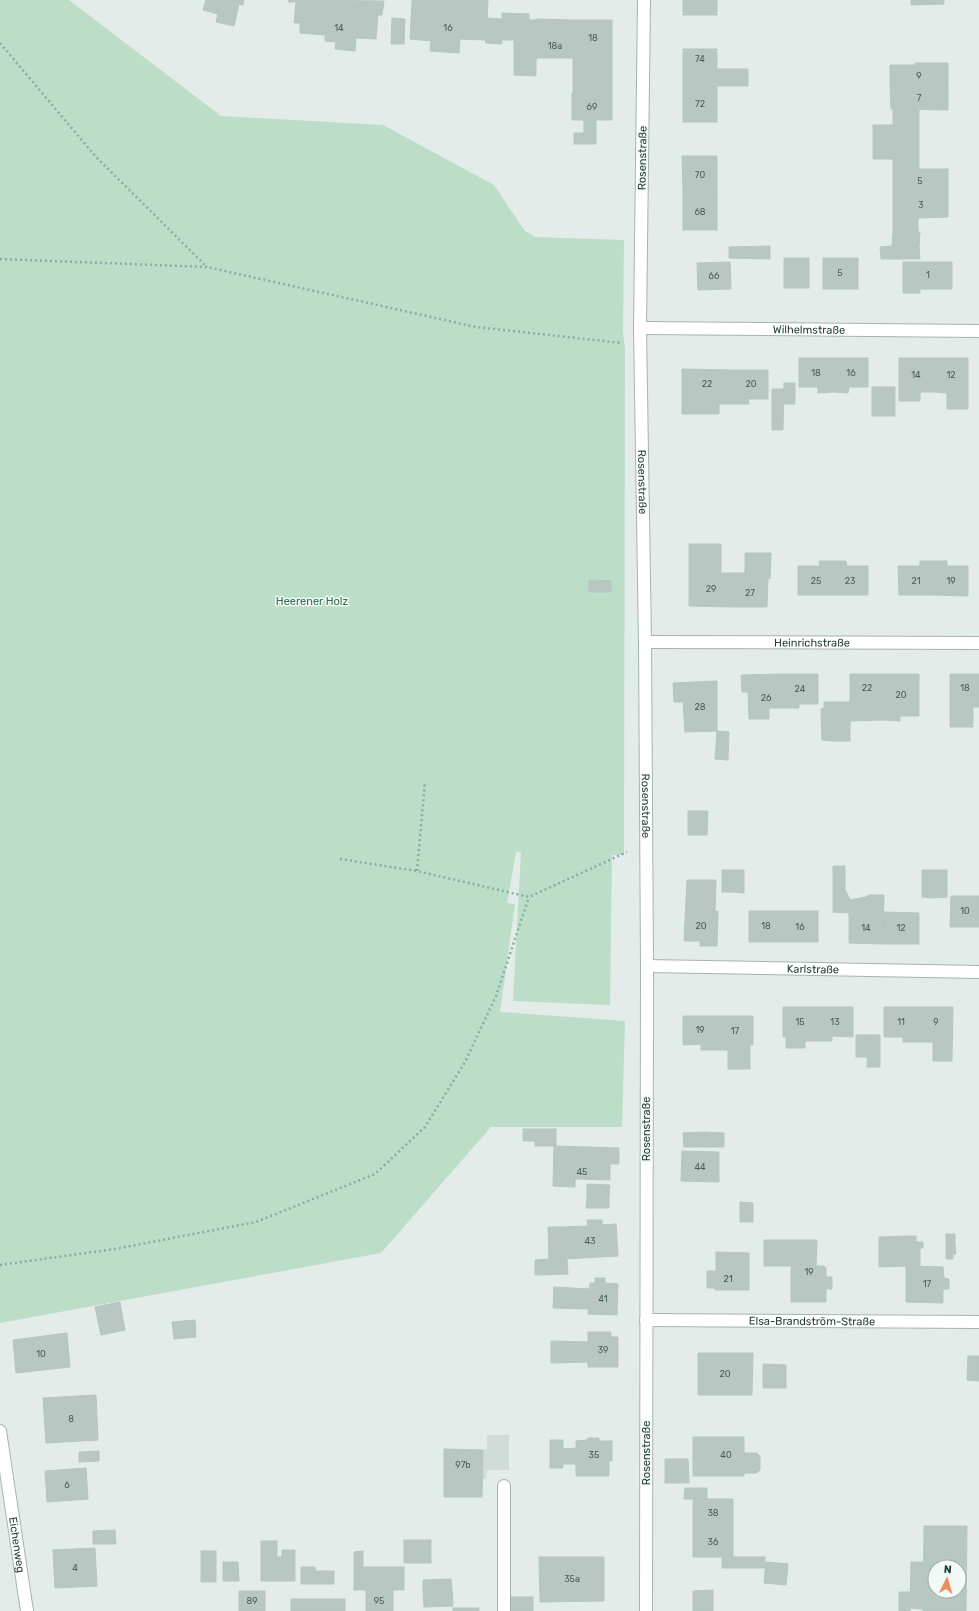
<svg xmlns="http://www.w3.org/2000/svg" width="979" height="1611" viewBox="0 0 979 1611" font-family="Rubik,sans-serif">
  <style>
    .built { fill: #d1dcd8 }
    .green { fill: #bcddc8 }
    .building { fill: #b8c7c2; stroke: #b5c6c0; fill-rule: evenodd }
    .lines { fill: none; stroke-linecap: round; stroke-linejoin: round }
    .minor-casing { stroke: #a6b4b0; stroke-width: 14 }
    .path { stroke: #84afa5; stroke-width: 2.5; stroke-dasharray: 2 3; stroke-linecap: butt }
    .minor { stroke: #fff; stroke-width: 12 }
    .labels { text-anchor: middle; stroke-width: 3; stroke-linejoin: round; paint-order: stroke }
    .number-label { font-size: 9px; fill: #48605a }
    .street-label { font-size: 11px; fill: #233d38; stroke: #f3f9f6 }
    .park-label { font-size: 11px; fill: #2e724f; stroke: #f3f9f6 }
  </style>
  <rect width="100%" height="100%" fill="#e3ece9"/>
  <polygon class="built" points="487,1435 509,1435 509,1470 487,1470 486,1479 482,1479 483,1450 487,1449"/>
  <polygon class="green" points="0,0 69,0 221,116 383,125 494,185 524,230 535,237 624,240 623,331 625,350 624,855 612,855 610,1005 513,1001 521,852 516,852 507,903 515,904 500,1012 625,1021 622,1127 491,1127 381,1253 0,1323"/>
  <g class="building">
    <polygon points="206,0 244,0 243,5 239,4 234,26 216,22 218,14 203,10"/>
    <polygon points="289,0 384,1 382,15 378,15 376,39 356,38 355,51 335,49 336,42 325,41 325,35 300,33 300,23 294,23 296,2 288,2"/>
    <polygon points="412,0 488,0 486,43 485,40 460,39 459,53 430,51 431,41 410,39"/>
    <rect x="683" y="0" width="34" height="15"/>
    <polygon points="911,0 944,0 944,4 911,5"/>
    <polygon points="502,13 529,14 529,20 536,20 536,34 514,34 514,40 503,40"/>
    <polygon points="392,18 405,19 404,44 391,44"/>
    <polygon points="487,18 502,19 502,44 486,43"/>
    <polygon points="536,19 573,20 574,58 537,58 536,60"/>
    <polygon points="573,20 612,20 612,57 592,57 592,78 573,78"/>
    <polygon points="514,34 536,34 536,76 514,75"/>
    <polygon points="683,49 717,49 717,69 748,69 748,86 683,86"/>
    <polygon points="592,57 612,57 612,120 596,120 596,133 584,133 584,120 572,120 572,93 573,94 573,78 592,78"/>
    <polygon points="915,63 948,63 948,87 890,86 890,65 915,65"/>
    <rect x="683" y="86" width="34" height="36"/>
    <polygon points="890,86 948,87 948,110 891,109"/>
    <polygon points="893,109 919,110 919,141 873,140 873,125 893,125"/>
    <rect x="574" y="133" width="22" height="11"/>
    <polygon points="873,140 919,141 919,169 893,170 893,159 873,159"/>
    <polygon points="682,156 717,156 717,193 683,193"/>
    <polygon points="919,169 948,169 948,193 893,193 893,170"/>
    <rect x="683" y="193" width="34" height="37"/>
    <polygon points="893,193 948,193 948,217 918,218 918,232 893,232"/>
    <polygon points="893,232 920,232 919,247 892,246"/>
    <polygon points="770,246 770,259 729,258 729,247"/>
    <polygon points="892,246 919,247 920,259 881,259 880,247"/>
    <rect x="784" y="258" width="25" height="30"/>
    <rect x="823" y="258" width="35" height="31"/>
    <polygon points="730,262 731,289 698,290 697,263"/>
    <polygon points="903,262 952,262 952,289 920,289 920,293 903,293"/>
    <polygon points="799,358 833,358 833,392 818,393 818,387 799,387"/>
    <polygon points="833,358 868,358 868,387 849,387 848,393 833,392"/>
    <polygon points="899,358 934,358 933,392 920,392 920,401 899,401"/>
    <polygon points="934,358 968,358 968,409 947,409 947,393 933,392"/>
    <polygon points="682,369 733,370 733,404 719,404 719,414 682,414"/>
    <polygon points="733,370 768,370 768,399 748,399 749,404 733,404"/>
    <rect x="784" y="383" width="11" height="21"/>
    <rect x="872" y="387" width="12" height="29"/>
    <rect x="884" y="387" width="11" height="29"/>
    <polygon points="772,389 784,389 783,430 772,430"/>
    <polygon points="689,544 721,544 721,573 733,573 733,607 689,606"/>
    <polygon points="745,553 771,553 770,579 768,578 767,607 733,607 733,573 745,573"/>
    <polygon points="819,561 833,561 833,595 798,595 798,566 820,566"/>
    <polygon points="833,561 846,561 847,566 868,566 868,595 833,595"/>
    <polygon points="920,561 933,561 933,595 899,595 898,566 920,566"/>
    <polygon points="933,561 947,561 947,566 968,566 968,596 933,595"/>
    <polygon points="589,580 611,581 611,592 589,592"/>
    <polygon points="783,674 783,708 769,708 769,719 749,719 748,692 742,692 741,675"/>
    <polygon points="783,674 818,674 818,704 799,704 799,708 783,708"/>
    <polygon points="850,674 884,674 884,720 850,721"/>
    <polygon points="884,674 919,674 919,716 900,716 900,721 884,720"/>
    <polygon points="950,674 979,674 979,707 973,707 973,727 950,727"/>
    <polygon points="717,681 717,731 685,732 683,702 674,702 673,683"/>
    <polygon points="824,702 833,702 833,741 822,740 821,709 824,708"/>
    <rect x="833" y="702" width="17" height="39"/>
    <polygon points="717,731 729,732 728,760 715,759"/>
    <polygon points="688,811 708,811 707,835 688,835"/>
    <polygon points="833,866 845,866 845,890 850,899 849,913 833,912"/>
    <rect x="722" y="870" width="11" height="22"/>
    <polygon points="733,870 744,870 744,893 733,892"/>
    <polygon points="922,870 933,870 933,898 922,897"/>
    <polygon points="933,870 947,870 947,897 933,898"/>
    <polygon points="687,880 716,880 715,911 718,911 717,946 700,946 700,941 684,941"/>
    <polygon points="869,895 884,895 883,944 849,943 849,900 866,897"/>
    <polygon points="951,896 979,896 979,927 950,927"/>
    <rect x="749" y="911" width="34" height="31"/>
    <rect x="783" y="911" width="35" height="31"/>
    <polygon points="884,912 919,913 919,944 883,944"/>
    <polygon points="783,1007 817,1007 818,1041 805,1041 805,1048 786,1048 786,1037 783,1037"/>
    <polygon points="817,1007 853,1007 853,1037 832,1036 832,1041 818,1041"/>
    <polygon points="884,1007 918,1007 918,1042 903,1042 903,1037 884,1037"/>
    <polygon points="918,1007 953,1007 952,1061 933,1061 933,1042 918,1042"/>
    <polygon points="683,1016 717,1016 717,1050 701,1050 701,1044 683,1045"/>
    <polygon points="717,1016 753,1016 753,1045 750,1045 750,1069 728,1069 728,1050 717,1050"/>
    <rect x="856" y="1035" width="12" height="22"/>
    <polygon points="868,1035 880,1035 880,1067 867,1067"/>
    <polygon points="523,1129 556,1129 556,1146 535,1146 535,1141 523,1141"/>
    <polygon points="706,1132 706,1147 684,1147 683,1133"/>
    <polygon points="706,1132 724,1133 724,1147 706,1147"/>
    <polygon points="554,1146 619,1148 619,1164 610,1164 610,1180 575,1179 575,1187 553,1186"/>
    <polygon points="682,1151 719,1152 719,1182 681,1181"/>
    <polygon points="587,1184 610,1185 609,1197 587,1197"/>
    <polygon points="587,1197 609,1197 609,1208 586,1208"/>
    <polygon points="740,1202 753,1203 753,1222 740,1222"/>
    <polygon points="587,1220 602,1220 602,1225 616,1224 618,1256 564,1259 563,1227 588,1226"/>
    <polygon points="548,1227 563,1227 564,1259 549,1259"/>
    <rect x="946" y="1234" width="9" height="9"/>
    <polygon points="906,1236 906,1266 879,1267 879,1237"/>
    <polygon points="906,1236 916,1236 916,1242 923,1242 923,1248 906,1248"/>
    <rect x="764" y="1240" width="27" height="26"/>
    <polygon points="791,1240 817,1240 816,1266 824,1266 826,1268 826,1277 832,1277 832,1289 826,1289 826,1302 791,1302"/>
    <polygon points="946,1243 955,1243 956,1254 953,1254 953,1259 946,1259"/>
    <rect x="906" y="1248" width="14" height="18"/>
    <polygon points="716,1252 749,1253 749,1290 715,1290 715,1288 707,1288 707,1271 716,1271"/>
    <polygon points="549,1259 567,1259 568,1274 535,1275 535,1260"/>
    <polygon points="906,1266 943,1267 944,1278 949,1279 949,1289 943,1289 943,1303 906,1302"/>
    <polygon points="595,1278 605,1278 605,1283 618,1284 617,1315 588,1314 590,1283 595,1283"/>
    <polygon points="554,1287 590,1289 589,1309 553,1308"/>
    <polygon points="120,1302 125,1330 101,1335 95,1307"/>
    <polygon points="195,1320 196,1337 174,1339 172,1322"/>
    <polygon points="588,1332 611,1332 611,1337 618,1337 618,1367 588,1367"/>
    <polygon points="67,1333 70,1367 16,1373 13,1340"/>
    <polygon points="551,1341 588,1342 588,1362 551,1363"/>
    <polygon points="698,1353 753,1353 752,1395 698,1395"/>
    <polygon points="968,1356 979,1356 979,1381 967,1380"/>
    <polygon points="763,1364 786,1365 786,1388 763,1388"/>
    <polygon points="96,1395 98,1440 46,1443 43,1398"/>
    <polygon points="693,1437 744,1437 744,1453 757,1453 760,1456 760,1470 757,1473 744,1473 744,1476 693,1476"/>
    <polygon points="588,1438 599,1438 599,1441 612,1441 612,1461 609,1461 609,1476 576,1476 576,1441 587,1440"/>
    <polygon points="550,1440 563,1440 563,1449 576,1448 576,1464 563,1464 563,1468 550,1468"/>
    <polygon points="444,1449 483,1450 482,1497 444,1497"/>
    <polygon points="99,1451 99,1461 79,1462 79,1452"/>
    <polygon points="665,1459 688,1459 689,1483 665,1483"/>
    <polygon points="86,1468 88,1499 47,1502 45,1471"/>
    <polygon points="685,1488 707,1488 707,1499 684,1499"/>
    <rect x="693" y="1499" width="40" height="29"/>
    <path d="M924,1526H967L966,1611H923ZM935,1567H959V1591H935Z"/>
    <rect x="693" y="1528" width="40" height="29"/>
    <polygon points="115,1530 116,1544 93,1544 93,1531"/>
    <rect x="404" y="1540" width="27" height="23"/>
    <rect x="261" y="1541" width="16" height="40"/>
    <polygon points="95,1548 97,1586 55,1588 53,1550"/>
    <polygon points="282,1550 295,1550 295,1581 277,1581 277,1557 282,1557"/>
    <rect x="201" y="1551" width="15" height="31"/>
    <polygon points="363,1551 363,1567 354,1567 354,1552"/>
    <polygon points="539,1557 604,1557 604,1601 540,1602"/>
    <rect x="722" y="1557" width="43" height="11"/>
    <polygon points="223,1562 238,1562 239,1581 223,1581"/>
    <polygon points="766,1562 788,1564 786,1585 764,1583"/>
    <polygon points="911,1562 923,1562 923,1609 910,1608"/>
    <polygon points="301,1567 315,1567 316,1584 301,1584"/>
    <rect x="354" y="1567" width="50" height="23"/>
    <polygon points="315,1571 334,1571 334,1584 316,1584"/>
    <polygon points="451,1579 452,1589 423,1590 423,1580"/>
    <polygon points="393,1589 393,1611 366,1611 366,1590"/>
    <polygon points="452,1589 453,1606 424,1607 423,1590"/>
    <polygon points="713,1590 713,1611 693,1611 693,1591"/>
    <rect x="239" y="1591" width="26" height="20"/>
    <rect x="899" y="1592" width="11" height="19"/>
    <polygon points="510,1597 533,1597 533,1611 509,1611"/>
    <rect x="291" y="1599" width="25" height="12"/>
    <rect x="316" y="1599" width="29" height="12"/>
    <rect x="453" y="1608" width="26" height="3"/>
  </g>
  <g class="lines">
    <defs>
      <g id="minor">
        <path id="s1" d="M644,0L640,328L645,642L647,966L646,1611"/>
        <path id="s2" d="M640,328L979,331"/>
        <path id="s3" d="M645,642L979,643"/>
        <path id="s4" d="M647,966L979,972"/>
        <path id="s5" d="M646,1320L979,1322"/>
        <path id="s6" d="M0,1431L27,1611"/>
        <polyline points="504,1611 504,1486"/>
      </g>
    </defs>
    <use href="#minor" class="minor-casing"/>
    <g class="path">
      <polyline points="0,43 96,157 207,267"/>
      <polyline points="0,259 207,267 476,327 622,343"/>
      <polyline points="340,859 417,871 529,897 627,852"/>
      <polyline points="417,871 425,782"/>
      <polyline points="0,1265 115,1249 256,1222 375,1174 425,1127 465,1062 496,996 529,897"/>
    </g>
    <use href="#minor" class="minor"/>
  </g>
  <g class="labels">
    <g class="number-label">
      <text x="339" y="31">14</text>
      <text x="448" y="31">16</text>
      <text x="593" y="41">18</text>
      <text x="555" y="49">18a</text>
      <text x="700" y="62">74</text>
      <text x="919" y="79">9</text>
      <text x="919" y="101">7</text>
      <text x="700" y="107">72</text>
      <text x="592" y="110">69</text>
      <text x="700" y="178">70</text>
      <text x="920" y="184">5</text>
      <text x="921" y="208">3</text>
      <text x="700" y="215">68</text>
      <text x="840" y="276">5</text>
      <text x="928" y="278">1</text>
      <text x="714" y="279">66</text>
      <text x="816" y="376">18</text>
      <text x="851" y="376">16</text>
      <text x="916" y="378">14</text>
      <text x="951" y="378">12</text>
      <text x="707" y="387">22</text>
      <text x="751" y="387">20</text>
      <text x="816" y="584">25</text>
      <text x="850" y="584">23</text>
      <text x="916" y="584">21</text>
      <text x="951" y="584">19</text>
      <text x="711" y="592">29</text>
      <text x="750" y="596">27</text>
      <text x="867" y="691">22</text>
      <text x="965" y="691">18</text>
      <text x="800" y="692">24</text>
      <text x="901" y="698">20</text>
      <text x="766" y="701">26</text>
      <text x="700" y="710">28</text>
      <text x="965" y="914">10</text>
      <text x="701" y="929">20</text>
      <text x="766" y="929">18</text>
      <text x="800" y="930">16</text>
      <text x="866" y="931">14</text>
      <text x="901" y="931">12</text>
      <text x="800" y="1025">15</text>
      <text x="835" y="1025">13</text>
      <text x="901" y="1025">11</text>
      <text x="936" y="1025">9</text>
      <text x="700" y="1033">19</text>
      <text x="735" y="1034">17</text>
      <text x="700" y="1170">44</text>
      <text x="582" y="1175">45</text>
      <text x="590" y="1244">43</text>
      <text x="809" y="1275">19</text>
      <text x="728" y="1282">21</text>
      <text x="927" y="1287">17</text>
      <text x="603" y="1302">41</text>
      <text x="603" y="1353">39</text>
      <text x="41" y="1357">10</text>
      <text x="725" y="1377">20</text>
      <text x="71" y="1422">8</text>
      <text x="594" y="1458">35</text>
      <text x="726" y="1458">40</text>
      <text x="463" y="1468">97b</text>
      <text x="67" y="1488">6</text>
      <text x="713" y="1516">38</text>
      <text x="713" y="1545">36</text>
      <text x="75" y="1571">4</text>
      <text x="572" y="1582">35a</text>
      <text x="252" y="1604">89</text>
      <text x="379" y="1604">95</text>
    </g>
    <g class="street-label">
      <text transform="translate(642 158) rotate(-89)" y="4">Rosenstraße</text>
      <text dy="4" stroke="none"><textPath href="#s2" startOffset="169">Wilhelmstraße</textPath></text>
      <text dy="4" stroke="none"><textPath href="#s1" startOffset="482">Rosenstraße</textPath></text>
      <text dy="4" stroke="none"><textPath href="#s3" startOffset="167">Heinrichstraße</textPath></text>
      <text dy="4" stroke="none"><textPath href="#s1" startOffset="806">Rosenstraße</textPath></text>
      <text dy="4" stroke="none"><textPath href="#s4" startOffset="166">Karlstraße</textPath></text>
      <text transform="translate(646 1129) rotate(-90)" y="4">Rosenstraße</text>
      <text dy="4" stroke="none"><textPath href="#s5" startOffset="166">Elsa-Brandström-Straße</textPath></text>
      <text transform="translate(646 1453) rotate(-90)" y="4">Rosenstraße</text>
      <text dy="4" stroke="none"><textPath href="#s6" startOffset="115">Eichenweg</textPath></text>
    </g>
    <g class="park-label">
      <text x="312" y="605">Heerener Holz</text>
    </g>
  </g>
  <g transform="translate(947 1579) rotate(5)"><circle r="19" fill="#f3f9f6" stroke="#a0aeaa"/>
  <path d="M0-3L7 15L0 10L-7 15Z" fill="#ee8f5f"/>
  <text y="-6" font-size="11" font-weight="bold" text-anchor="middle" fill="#233d38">N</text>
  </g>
</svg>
